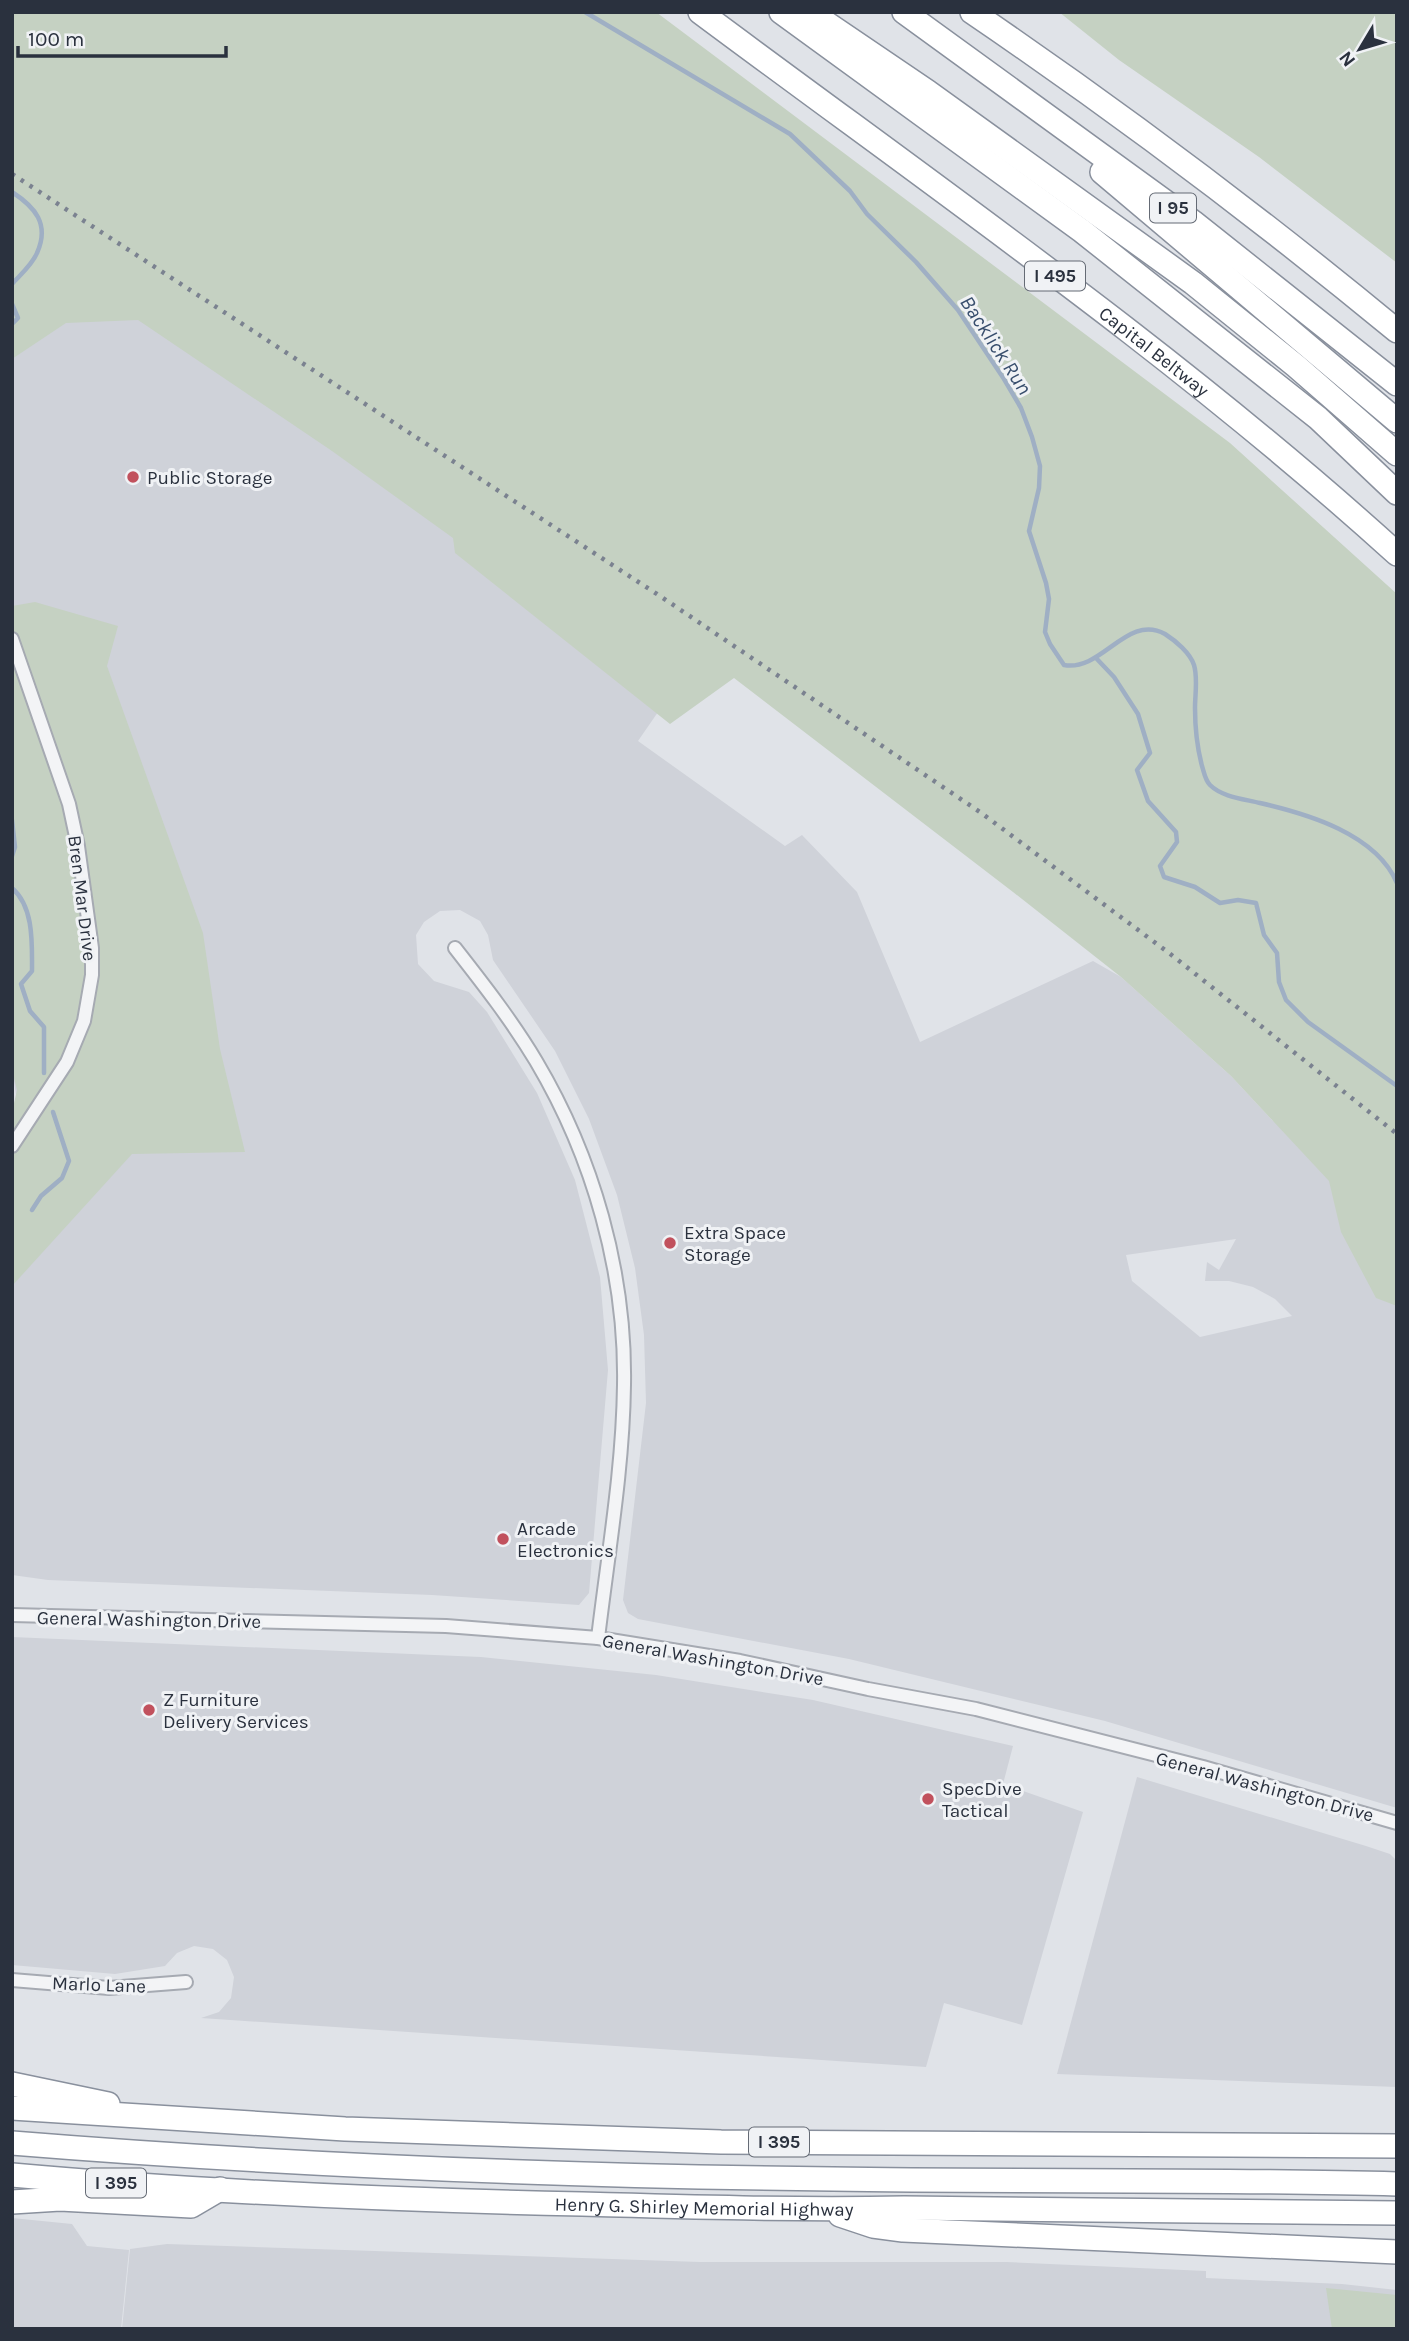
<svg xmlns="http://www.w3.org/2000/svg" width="1409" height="2341" viewBox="0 0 1409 2341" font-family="Karla,sans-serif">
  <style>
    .built { fill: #cfd2d9; fill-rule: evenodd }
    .green { fill: #c5d1c2 }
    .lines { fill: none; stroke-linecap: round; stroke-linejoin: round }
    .stream { stroke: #9fafc4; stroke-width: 4.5 }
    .street-casing { stroke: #a6aab2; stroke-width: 16 }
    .highway-casing { stroke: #89909d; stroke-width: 26 }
    .street { stroke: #f3f4f6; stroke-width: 12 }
    .highway { stroke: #fff; stroke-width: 23 }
    .rail { stroke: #7b8290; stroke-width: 4.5; stroke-dasharray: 3.5 7; stroke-linecap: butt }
    .poi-dot { fill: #c1515d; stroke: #f0f2f5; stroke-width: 2.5 }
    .labels { text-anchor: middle; stroke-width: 6; stroke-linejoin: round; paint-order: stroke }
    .shield { fill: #f0f2f5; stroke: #656b75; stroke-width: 2 }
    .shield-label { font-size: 18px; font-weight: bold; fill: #2a313e }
    .street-label { font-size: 19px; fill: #2a313e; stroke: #f0f2f5 }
    .poi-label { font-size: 19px; fill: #2a313e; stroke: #f0f2f5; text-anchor: start }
    .water-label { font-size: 21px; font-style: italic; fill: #384e6d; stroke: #f0f2f5 }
  </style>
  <rect width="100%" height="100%" fill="#e0e3e8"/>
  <g class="built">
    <path d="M12,232L685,673L638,741L785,846L802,835L857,892L920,1042L1093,961L1121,977L1231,1076L1272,1120L1397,1203V1808L1105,1721L849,1659L638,1619L628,1613L623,1600L646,1403L644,1335L635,1268L617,1195L589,1119L555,1051L493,960L488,935L480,921L460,910L440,911L424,922L416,935L418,964L434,981L469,992L487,1012L537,1093L575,1180L600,1277L608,1370L589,1593L579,1605L432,1595L48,1580L12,1575V1172L16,1095L12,1067ZM1236,1239L1219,1270L1207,1262L1205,1281H1229L1253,1287L1275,1299L1292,1316L1200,1337L1132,1281L1126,1255Z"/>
    <polygon points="12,1637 481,1657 656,1675 813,1700 1013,1746 1003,1784 1083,1812 1022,2025 944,2003 926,2067 201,2018 219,2012 231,1998 234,1977 227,1960 213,1949 194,1946 177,1953 165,1966 115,1974 12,1965"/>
    <polygon points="1137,1777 1366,1846 1390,1854 1397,1861 1397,2087 1057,2074"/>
    <polygon points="12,2218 72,2224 87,2246 129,2250 121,2329 12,2329"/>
    <polygon points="167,2244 700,2262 1007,2262 1206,2271 1206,2278 1342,2284 1397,2290 1397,2329 122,2329 130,2249"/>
  </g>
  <g class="green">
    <polygon points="12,12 656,12 1230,443 1397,594 1397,1306 1376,1298 1341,1232 1329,1181 1231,1076 1121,977 1013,892 734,678 670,724 455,553 453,538 332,451 138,320 66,323 12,359"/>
    <polygon points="1059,12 1397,12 1397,263 1259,157 1119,60"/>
    <polygon points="35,602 118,626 107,666 203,933 220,1049 245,1152 132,1154 12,1286 12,1112 17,1090 12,1070 12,606"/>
    <polygon points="1326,2288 1397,2295 1397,2329 1332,2329"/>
  </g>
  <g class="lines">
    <g class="stream">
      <path d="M585,12L790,134L850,191L867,214L916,262L958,310L1004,379L1021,408L1032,437L1040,466L1039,488L1029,531L1046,583L1049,599L1045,632L1050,644L1064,665C1102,672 1127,613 1165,634C1176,641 1190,653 1194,665C1198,678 1195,694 1195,708C1195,727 1197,747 1202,766C1204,772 1205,780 1210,785C1222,797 1244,799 1260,803C1308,814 1376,834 1397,883"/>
      <path d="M12,192C35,207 50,224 37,253C32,265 20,275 12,284"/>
      <polyline points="12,304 18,318 12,324"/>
      <polyline points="1096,658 1114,677 1138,714 1150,753 1137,770 1148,801 1176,832 1177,842 1160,866 1164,877 1195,887 1220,903 1238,900 1256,903 1264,935 1277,953 1279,982 1286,1000 1308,1022 1397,1086"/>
      <polyline points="12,820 15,847 12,856"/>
      <path d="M12,888C34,907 32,943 32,971L21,984L30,1011L44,1027V1073"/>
      <polyline points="32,1210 41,1196 62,1178 69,1161 53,1112"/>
    </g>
    <defs>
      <g id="street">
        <polyline points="12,639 69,804 78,846 92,948 92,975 84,1021 67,1062 12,1146"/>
        <path d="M455,948C484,985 512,1021 536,1061C593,1157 626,1272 624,1385C623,1469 608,1554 598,1638"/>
        <polyline points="12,1615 446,1626 598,1638 740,1661 868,1689 976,1709 1203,1767 1397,1823"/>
        <polyline points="12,1980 109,1988 186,1982"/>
      </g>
      <g id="highway">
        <path id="s1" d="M700,12C936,188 1179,356 1397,554"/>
        <polyline points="781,12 1082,231 1318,418 1397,493"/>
        <polyline points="810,12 928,92 1193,283 1296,366 1397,454"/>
        <polyline points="904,12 1193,222 1397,384"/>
        <path d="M972,12C1119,112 1260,218 1397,331"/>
        <polyline points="1102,172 1397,421"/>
        <polyline points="12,2084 108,2104"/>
        <polyline points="12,2108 345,2129 721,2142 1397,2146"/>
        <path d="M12,2143C284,2165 560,2176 833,2179C1021,2182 1209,2179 1397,2184"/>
        <path id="s2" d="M12,2175C201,2192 392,2200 582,2204C689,2207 797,2210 904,2208L1397,2213"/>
        <polyline points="12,2202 60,2199 191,2206 220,2189"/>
        <polyline points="840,2215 873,2226 903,2230 1397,2252"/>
      </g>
    </defs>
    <use href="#street" class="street-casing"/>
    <use href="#highway" class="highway-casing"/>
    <use href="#street" class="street"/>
    <use href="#highway" class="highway"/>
    <polyline class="rail" points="12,174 660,596 980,812 1169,953 1397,1134"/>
  </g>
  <g class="poi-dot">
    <circle cx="133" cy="477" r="7"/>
    <circle cx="670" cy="1243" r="7"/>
    <circle cx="503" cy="1539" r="7"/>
    <circle cx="149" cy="1710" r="7"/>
    <circle cx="928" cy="1799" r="7"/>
  </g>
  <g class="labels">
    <g class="shield">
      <rect x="1150" y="193.5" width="46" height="29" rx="5"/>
      <rect x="1025" y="261.5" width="60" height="29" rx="5"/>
      <rect x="749" y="2127.5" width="60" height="29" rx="5"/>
      <rect x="86" y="2168.5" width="60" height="29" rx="5"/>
    </g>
    <g class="shield-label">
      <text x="1173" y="214">I 95</text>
      <text x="1055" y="282">I 495</text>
      <text x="779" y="2148">I 395</text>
      <text x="116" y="2189">I 395</text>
    </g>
    <g class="street-label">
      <text dy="7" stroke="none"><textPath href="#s1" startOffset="567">Capital Beltway</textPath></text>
      <text transform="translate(83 898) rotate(83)" y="7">Bren Mar Drive</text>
      <text transform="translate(149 1619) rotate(1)" y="7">General Washington Drive</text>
      <text transform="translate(713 1659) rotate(10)" y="7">General Washington Drive</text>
      <text transform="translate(1265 1786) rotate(15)" y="7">General Washington Drive</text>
      <text transform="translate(99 1984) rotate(2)" y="7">Marlo Lane</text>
      <text dy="7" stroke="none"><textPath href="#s2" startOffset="693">Henry G. Shirley Memorial Highway</textPath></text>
    </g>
    <g class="poi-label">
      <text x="147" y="484">Public Storage</text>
      <text x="684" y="1239">Extra Space<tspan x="684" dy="22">Storage</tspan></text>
      <text x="517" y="1535">Arcade<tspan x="517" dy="22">Electronics</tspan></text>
      <text x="163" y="1706">Z Furniture<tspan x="163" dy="22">Delivery Services</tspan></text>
      <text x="942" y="1795">SpecDive<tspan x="942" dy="22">Tactical</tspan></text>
    </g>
    <g class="water-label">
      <text transform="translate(996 345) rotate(57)" y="7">Backlick Run</text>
    </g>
  </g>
  <rect width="1409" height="2341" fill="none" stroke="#2a313e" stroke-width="28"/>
  <g transform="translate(1360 49) rotate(232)" stroke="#f0f2f5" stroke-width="5" paint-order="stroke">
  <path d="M0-5L12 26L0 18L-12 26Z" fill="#2a313e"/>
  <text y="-10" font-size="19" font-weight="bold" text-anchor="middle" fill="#2a313e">N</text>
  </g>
  <path d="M18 46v10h208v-10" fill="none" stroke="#2a313e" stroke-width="3.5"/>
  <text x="28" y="46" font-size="21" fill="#2a313e" stroke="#f0f2f5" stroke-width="5" paint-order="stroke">100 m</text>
</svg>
